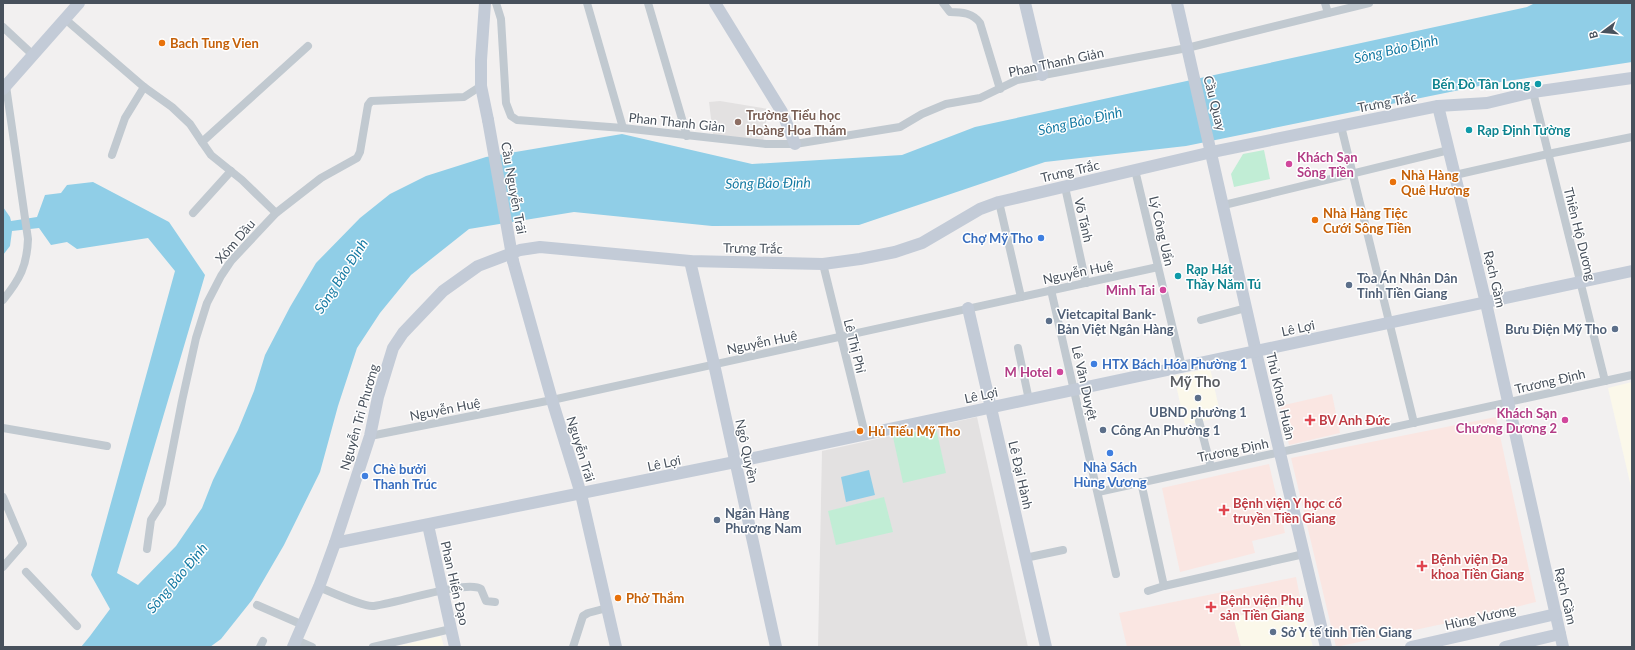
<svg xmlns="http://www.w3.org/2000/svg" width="1635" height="650" viewBox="0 0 1635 650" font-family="Lato,sans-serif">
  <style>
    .commercial { fill: #fbf8ea }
    .education { fill: #e3e1e1 }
    .medical { fill: #fae6e2 }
    .green { fill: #c1edd5 }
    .water { fill: #90cee7 }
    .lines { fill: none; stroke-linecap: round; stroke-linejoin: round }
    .street { stroke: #c1c9d0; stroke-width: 8 }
    .secondary { stroke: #c3cbd7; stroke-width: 12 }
    .secondary-bridge { stroke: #c3cbd7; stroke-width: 12 }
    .food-dot { fill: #e8710a; stroke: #fff; stroke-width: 1.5 }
    .culture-dot { fill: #0f9aa8; stroke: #fff; stroke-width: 1.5 }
    .education-dot { fill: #8d6e63; stroke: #fff; stroke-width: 1.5 }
    .hotel-dot { fill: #d1479c; stroke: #fff; stroke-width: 1.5 }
    .shop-dot { fill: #3f7fe0; stroke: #fff; stroke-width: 1.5 }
    .service-dot { fill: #5c6f8a; stroke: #fff; stroke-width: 1.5 }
    .health-dot { fill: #e0444e; stroke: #fff; stroke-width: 1.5 }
    .labels { text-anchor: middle; stroke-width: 3; stroke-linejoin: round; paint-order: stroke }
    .food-label { font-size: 13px; font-weight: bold; fill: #c56008; stroke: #fff; text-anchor: start }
    .street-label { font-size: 13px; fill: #48515c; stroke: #fff }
    .culture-label { font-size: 13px; font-weight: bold; fill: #0d838f; stroke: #fff; text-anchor: start }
    .education-label { font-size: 13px; font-weight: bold; fill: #785e54; stroke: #fff; text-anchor: start }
    .hotel-label { font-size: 13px; font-weight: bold; fill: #b23c85; stroke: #fff; text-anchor: end }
    .shop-label { font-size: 13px; font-weight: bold; fill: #366cbe; stroke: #fff; text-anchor: start }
    .service-label { font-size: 13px; font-weight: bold; fill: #4e5e75; stroke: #fff; text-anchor: start }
    .health-label { font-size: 13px; font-weight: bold; fill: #be3a42; stroke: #fff; text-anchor: start }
    .water-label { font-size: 14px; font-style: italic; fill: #157aa3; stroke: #fff }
    .quarter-label { font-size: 15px; font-weight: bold; fill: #5c5f64; stroke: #fff }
  </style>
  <rect width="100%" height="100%" fill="#f2f0f0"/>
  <g class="commercial">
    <polygon points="1210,368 1221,417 1185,425 1174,376"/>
    <polygon points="1632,382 1632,491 1608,388"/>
    <polygon points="1301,602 1313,647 1241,647 1233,617"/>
    <polygon points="441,636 444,647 394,647"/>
  </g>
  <g class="education">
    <polygon points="720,101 768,109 763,142 713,135 709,102"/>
    <polygon points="977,417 1028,647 818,647 822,451"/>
  </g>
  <g class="medical">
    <polygon points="1332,394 1340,433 1289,445 1280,406"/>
    <polygon points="1496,417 1536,602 1489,614 1336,647 1291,458"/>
    <polygon points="1269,464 1285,533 1252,541 1255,553 1180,572 1162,488"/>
    <polygon points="1296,577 1301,602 1233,617 1241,647 1127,647 1119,613"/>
  </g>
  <g class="green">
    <polygon points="1264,150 1270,179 1234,187 1231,174 1243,154"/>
    <polygon points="936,428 946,473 903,483 893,437"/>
    <polygon points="884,497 893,532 836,545 828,511"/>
  </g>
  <g class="water">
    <polygon points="1535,3 1632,3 1632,62 1494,83 1186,146 1045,162 859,225 712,226 574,212 469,229 411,275 380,313 357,348 338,406 320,472 284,545 252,600 221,639 210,647 81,647 90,636 110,609 91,575 175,271 148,238 77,249 67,242 51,245 39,228 12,231 10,246 3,255 3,207 10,217 11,221 37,217 45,195 61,193 67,185 93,182 169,222 205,275 117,573 138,585 176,546 202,508 213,480 238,430 254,391 265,355 290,307 316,263 360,218 390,194 426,176 486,157 622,134 752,164 902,155 975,127 1527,7"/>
    <polygon points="869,470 875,495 846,502 841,477"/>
  </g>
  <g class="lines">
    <g class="street">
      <polyline points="496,3 501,19 506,103 511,116 517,120 623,128 766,144 795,144 900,127 922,114 946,104 980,98 1017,80 1187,48 1369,3"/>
      <polyline points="587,3 623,128"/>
      <polyline points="648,3 687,136"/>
      <path d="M943,3L950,12C962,12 973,13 980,23L1000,89"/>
      <polyline points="1325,3 1328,13"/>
      <polyline points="65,19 144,87 172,107 190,124 202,142"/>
      <polyline points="3,27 33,55"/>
      <polyline points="1533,92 1605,381"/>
      <polyline points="1341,126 1414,423"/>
      <polyline points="112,155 125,118 144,87"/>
      <polyline points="1135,170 1182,367"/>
      <polyline points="1455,175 1548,154 1632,137"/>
      <polyline points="1065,187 1086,283"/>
      <polyline points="999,202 1021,297"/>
      <polyline points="1224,205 1449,150"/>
      <polyline points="193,213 231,171"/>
      <polyline points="276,213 242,180 211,155 202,142 308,46"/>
      <polyline points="823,264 865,434"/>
      <polyline points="1051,290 1116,574"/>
      <path d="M3,300C20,279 27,266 28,239L6,86"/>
      <polyline points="1201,320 1246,308"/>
      <polyline points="1018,348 1029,400"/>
      <polyline points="1199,421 1211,467"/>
      <polyline points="3,428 107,446"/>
      <polyline points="370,436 552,400 1158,267"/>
      <polyline points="1141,482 1164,586 1304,554"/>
      <polyline points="1098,492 1632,375"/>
      <polyline points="3,497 23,544 3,567"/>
      <polyline points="147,549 151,520 162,503 182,401 196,338 207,303 221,276 231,261 276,213 321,178 357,158 360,152 368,105 371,101 464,97 481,86"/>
      <polyline points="1025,558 1063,550"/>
      <polyline points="26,572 77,626"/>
      <path d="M319,587C331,592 361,606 372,606C391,605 468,579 481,589L486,601L495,602"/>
      <polyline points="1148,591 1164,586"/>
      <polyline points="257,605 303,625"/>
      <polyline points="296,640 312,647"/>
      <polyline points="260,647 263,641"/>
      <polyline points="373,647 451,629"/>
      <polyline points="573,647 583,616 588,613 607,608"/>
    </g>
    <g class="secondary">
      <polyline points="485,3 481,60 481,86 488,120"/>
      <polyline points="715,3 782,112 795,144"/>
      <polyline points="1025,3 1042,75"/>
      <polyline points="1177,3 1256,352 1326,647"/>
      <polyline points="3,89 79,3"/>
      <polyline points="1438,106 1486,303 1563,647"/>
      <polyline points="513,261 552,400 581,494 616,647"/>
      <polyline points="690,261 714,364 776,647"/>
      <polyline points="968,308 1046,647"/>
      <polyline points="428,525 455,647"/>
      <polyline points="335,543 735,462 1632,271"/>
      <polyline points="293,647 319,587 335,543 370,436 378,397 393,348 403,333 443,291 478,266 520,250 540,247 690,261 823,264 860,259 895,252 922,243 980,209 999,202 1212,152 1438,106 1487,103 1533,92 1632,78"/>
      <polyline points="1411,647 1556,614"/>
      <polyline points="1505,647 1560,634"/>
    </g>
    <polyline class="secondary-bridge" points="488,120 513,261"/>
  </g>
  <g class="food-dot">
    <circle cx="162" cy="43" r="4"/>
    <circle cx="1393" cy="182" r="4"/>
    <circle cx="1315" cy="220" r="4"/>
    <circle cx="860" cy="431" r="4"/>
    <circle cx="618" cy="598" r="4"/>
  </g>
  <g class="culture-dot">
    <circle cx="1538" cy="84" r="4"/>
    <circle cx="1469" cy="130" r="4"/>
    <circle cx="1178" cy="276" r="4"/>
  </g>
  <circle class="education-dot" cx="738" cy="122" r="4"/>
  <g class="hotel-dot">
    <circle cx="1289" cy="164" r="4"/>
    <circle cx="1163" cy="290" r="4"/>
    <circle cx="1060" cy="372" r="4"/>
    <circle cx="1565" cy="420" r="4"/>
  </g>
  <g class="shop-dot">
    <circle cx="1041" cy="238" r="4"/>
    <circle cx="1094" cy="364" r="4"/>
    <circle cx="1110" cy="453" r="4"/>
    <circle cx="365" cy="476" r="4"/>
  </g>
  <g class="service-dot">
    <circle cx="1349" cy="285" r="4"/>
    <circle cx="1049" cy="321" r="4"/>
    <circle cx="1615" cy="329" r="4"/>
    <circle cx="1198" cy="398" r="4"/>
    <circle cx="1103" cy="430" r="4"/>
    <circle cx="717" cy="520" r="4"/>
    <circle cx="1273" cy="632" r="4"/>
  </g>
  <g class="health-dot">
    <path d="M1308 414h4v4h4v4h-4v4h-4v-4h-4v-4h4z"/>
    <path d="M1222 504h4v4h4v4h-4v4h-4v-4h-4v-4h4z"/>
    <path d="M1420 560h4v4h4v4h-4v4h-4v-4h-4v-4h4z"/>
    <path d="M1209 601h4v4h4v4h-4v4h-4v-4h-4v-4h4z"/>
  </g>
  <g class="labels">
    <g class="food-label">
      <text x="170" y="48">Bach Tung Vien</text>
      <text x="1401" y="180">Nhà Hàng<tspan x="1401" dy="15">Quê Hương</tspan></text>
      <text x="1323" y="218">Nhà Hàng Tiệc<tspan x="1323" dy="15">Cưới Sông Tiền</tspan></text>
      <text x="868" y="436">Hủ Tiếu Mỹ Tho</text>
      <text x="626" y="603">Phở Thắm</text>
    </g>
    <g class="street-label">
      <text transform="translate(1056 62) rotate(-12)" y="5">Phan Thanh Giản</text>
      <text transform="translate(1387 102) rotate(-11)" y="5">Trưng Trắc</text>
      <text transform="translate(1215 103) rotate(76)" y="5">Cầu Quay</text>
      <text transform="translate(677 122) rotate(6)" y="5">Phan Thanh Giản</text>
      <text transform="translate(1070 171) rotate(-13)" y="5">Trưng Trắc</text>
      <text transform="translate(514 188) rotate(80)" y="5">Cầu Nguyễn Trãi</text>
      <text transform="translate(1084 220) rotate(77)" y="5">Võ Tánh</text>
      <text transform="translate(1162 231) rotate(77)" y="5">Lý Công Uẩn</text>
      <text transform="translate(1580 234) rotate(76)" y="5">Thiên Hộ Dương</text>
      <text transform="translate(235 241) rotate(-49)" y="5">Xóm Dầu</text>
      <text transform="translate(753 248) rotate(1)" y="5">Trưng Trắc</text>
      <text transform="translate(1078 272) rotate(-12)" y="5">Nguyễn Huệ</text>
      <text transform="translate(1495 279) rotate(77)" y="5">Rạch Gầm</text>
      <text transform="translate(1298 328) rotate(-12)" y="5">Lê Lợi</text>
      <text transform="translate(762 342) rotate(-12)" y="5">Nguyễn Huệ</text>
      <text transform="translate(855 346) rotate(76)" y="5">Lê Thị Phỉ</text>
      <text transform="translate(1550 381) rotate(-13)" y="5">Trương Định</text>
      <text transform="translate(1085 383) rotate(77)" y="5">Lê Văn Duyệt</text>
      <text transform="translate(981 395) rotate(-12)" y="5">Lê Lợi</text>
      <text transform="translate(1281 396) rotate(77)" y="5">Thủ Khoa Huân</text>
      <text transform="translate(445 409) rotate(-11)" y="5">Nguyễn Huệ</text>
      <text transform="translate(359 417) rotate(-74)" y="5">Nguyễn Tri Phương</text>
      <text transform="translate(581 449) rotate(73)" y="5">Nguyễn Trãi</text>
      <text transform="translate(1233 450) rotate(-12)" y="5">Trương Định</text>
      <text transform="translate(747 451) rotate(78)" y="5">Ngô Quyền</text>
      <text transform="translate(664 463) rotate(-12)" y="5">Lê Lợi</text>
      <text transform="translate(1021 475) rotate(77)" y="5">Lê Đại Hành</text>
      <text transform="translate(455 583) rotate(77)" y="5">Phan Hiển Đạo</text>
      <text transform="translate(1566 596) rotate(77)" y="5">Rạch Gầm</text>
      <text transform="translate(1480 617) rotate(-13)" y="5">Hùng Vương</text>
    </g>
    <g class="culture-label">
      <text x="1530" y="89" text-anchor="end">Bến Đò Tân Long</text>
      <text x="1477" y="135">Rạp Định Tường</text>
      <text x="1186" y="274">Rạp Hát<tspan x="1186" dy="15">Thầy Năm Tú</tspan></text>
    </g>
    <g class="education-label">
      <text x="746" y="120">Trường Tiểu học<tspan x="746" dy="15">Hoàng Hoa Thám</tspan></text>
    </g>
    <g class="hotel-label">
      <text x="1297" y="162" text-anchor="start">Khách Sạn<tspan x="1297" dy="15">Sông Tiền</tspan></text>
      <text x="1155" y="295">Minh Tai</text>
      <text x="1052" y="377">M Hotel</text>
      <text x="1557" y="418">Khách Sạn<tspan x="1557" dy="15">Chương Dương 2</tspan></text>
    </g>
    <g class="shop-label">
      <text x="1033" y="243" text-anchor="end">Chợ Mỹ Tho</text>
      <text x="1102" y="369">HTX Bách Hóa Phường 1</text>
      <text x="1110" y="472" text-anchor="middle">Nhà Sách<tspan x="1110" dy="15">Hùng Vương</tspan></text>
      <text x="373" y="474">Chè bưởi<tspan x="373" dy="15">Thanh Trúc</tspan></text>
    </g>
    <g class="service-label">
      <text x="1357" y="283">Tòa Án Nhân Dân<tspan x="1357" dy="15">Tỉnh Tiền Giang</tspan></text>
      <text x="1057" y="319">Vietcapital Bank-<tspan x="1057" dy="15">Bản Việt Ngân Hàng</tspan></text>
      <text x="1607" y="334" text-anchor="end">Bưu Điện Mỹ Tho</text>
      <text x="1198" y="417" text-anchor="middle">UBND phường 1</text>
      <text x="1111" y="435">Công An Phường 1</text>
      <text x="725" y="518">Ngân Hàng<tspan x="725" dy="15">Phương Nam</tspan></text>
      <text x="1281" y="637">Sở Y tế tỉnh Tiền Giang</text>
    </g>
    <g class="health-label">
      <text x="1319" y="425">BV Anh Đức</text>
      <text x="1233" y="508">Bệnh viện Y học cổ<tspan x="1233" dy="15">truyền Tiền Giang</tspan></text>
      <text x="1431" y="564">Bệnh viện Đa<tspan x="1431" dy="15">khoa Tiền Giang</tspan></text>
      <text x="1220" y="605">Bệnh viện Phụ<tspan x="1220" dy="15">sản Tiền Giang</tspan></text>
    </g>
    <g class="water-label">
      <text transform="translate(1396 49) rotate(-13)" y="5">Sông Bảo Định</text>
      <text transform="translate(1080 121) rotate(-13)" y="5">Sông Bảo Định</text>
      <text transform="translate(768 183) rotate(-1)" y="5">Sông Bảo Định</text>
      <text transform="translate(341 276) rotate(-57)" y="5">Sông Bảo Định</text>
      <text transform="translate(177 578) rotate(-50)" y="5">Sông Bảo Định</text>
    </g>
    <g class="quarter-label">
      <text x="1195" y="387">Mỹ Tho</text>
    </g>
  </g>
  <rect width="1635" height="650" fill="none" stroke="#48515c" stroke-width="8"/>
  <g transform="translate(1603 32) rotate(254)" stroke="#ffffff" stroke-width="3" paint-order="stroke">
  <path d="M0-3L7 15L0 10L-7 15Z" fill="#48515c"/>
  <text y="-6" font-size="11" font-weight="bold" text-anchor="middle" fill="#48515c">B</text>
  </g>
</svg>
